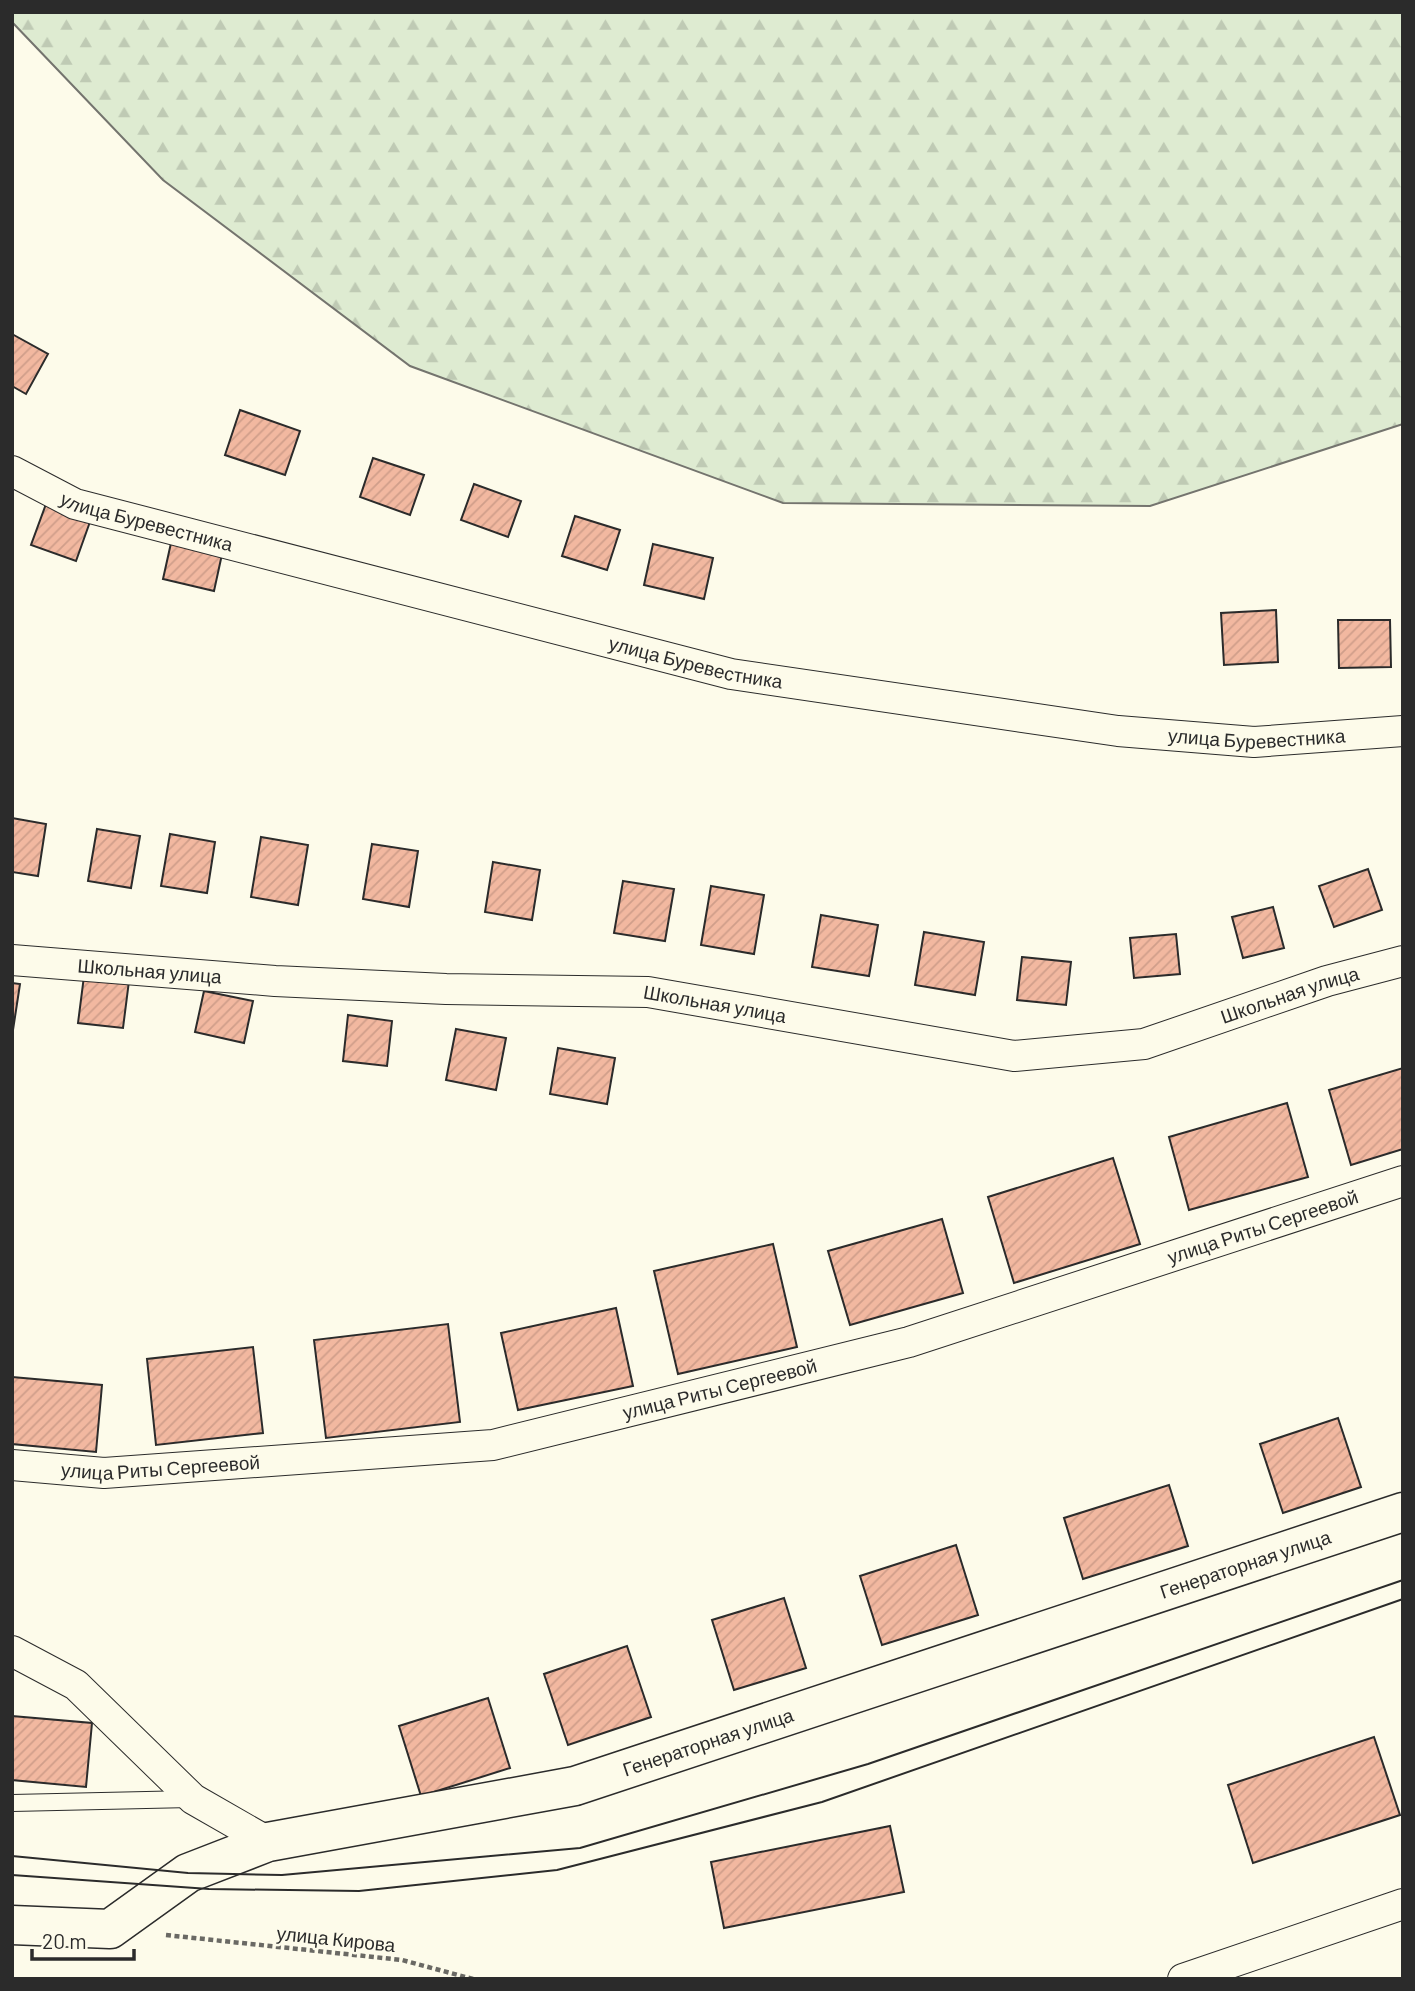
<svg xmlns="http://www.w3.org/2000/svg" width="1415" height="1991" viewBox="0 0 1415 1991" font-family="Barlow,sans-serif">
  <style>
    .forest { fill: url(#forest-firs); stroke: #74746e; stroke-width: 2 }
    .building { fill: url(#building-hatch); stroke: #2b2b2b; stroke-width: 2 }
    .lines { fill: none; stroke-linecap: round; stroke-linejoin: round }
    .service-casing { stroke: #2b2b2b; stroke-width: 18 }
    .minor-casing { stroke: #2b2b2b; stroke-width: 32 }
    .secondary-casing { stroke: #2b2b2b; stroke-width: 41 }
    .path { stroke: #6a6964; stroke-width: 4.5; stroke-dasharray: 5 3.5; stroke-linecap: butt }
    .service { stroke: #fdfbea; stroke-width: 16 }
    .minor { stroke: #fdfbea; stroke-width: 30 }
    .secondary { stroke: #fdfbea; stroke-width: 38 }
    .tram { stroke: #2b2b2b; stroke-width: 2 }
    .labels { text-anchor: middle; stroke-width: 5; stroke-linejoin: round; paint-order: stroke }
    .street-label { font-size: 19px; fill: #2b2b2b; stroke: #fdfbea }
  </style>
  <defs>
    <pattern id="forest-firs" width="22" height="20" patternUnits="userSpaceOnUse" patternTransform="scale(1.75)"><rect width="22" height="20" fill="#deebd1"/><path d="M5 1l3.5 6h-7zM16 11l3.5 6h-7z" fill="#bfcab4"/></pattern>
    <pattern id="building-hatch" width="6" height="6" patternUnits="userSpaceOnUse" patternTransform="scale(1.75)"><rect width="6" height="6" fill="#f2b8a0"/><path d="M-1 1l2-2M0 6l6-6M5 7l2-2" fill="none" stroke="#d09e8a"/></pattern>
  </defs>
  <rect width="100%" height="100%" fill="#fdfbea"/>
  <polygon class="forest" points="12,12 1403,12 1403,424 1150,506 783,503 410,366 163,180 12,22"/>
  <g class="building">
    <polygon points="12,334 48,354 26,394 12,386"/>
    <polygon points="240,410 300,431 285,475 225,455"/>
    <polygon points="373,458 424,475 410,515 360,497"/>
    <polygon points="474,484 521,501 508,537 461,520"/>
    <polygon points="46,504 91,519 76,561 31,545"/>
    <polygon points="575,516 620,530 607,570 562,556"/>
    <polygon points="173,534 224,545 214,591 163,579"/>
    <polygon points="653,544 713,558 704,599 644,585"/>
    <polygon points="1276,610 1278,662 1224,665 1221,613"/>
    <polygon points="1338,620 1390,620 1391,667 1339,668"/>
    <polygon points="12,818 46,824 38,876 12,872"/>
    <polygon points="97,829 140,836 131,888 88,881"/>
    <polygon points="170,834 215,842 207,893 161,886"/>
    <polygon points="261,837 308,845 298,905 251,897"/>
    <polygon points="372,844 418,851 409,907 363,899"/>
    <polygon points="493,862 540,870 532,920 485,912"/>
    <polygon points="1368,869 1382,910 1334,927 1319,886"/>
    <polygon points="623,881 674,889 665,941 614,933"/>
    <polygon points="711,886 764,895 754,954 701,945"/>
    <polygon points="1273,907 1284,948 1243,958 1232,917"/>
    <polygon points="821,915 878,925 869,976 812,967"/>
    <polygon points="924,932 984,942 975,995 915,985"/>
    <polygon points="1176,934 1180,974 1134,978 1130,938"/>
    <polygon points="1022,957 1071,962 1066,1005 1017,1000"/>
    <polygon points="84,976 129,981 123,1028 78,1023"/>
    <polygon points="12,983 20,984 13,1030 12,1030"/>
    <polygon points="204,991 253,1001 244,1043 195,1032"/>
    <polygon points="348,1015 392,1021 387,1066 343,1061"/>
    <polygon points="456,1029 506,1038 496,1090 446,1080"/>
    <polygon points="558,1048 615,1058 607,1104 550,1094"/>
    <polygon points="1403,1068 1403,1149 1351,1165 1329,1090"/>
    <polygon points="1287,1103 1308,1177 1189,1210 1169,1137"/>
    <polygon points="1113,1158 1140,1244 1014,1283 988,1197"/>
    <polygon points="942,1219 963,1293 850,1325 828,1251"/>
    <polygon points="773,1244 797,1347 678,1374 654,1271"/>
    <polygon points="616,1308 633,1386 518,1410 501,1333"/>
    <polygon points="448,1324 460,1422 326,1438 314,1340"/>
    <polygon points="253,1347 263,1433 156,1445 147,1359"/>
    <polygon points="12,1377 102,1385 96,1452 12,1444"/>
    <polygon points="1338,1418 1361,1487 1283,1513 1260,1444"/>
    <polygon points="1169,1485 1188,1546 1083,1579 1064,1518"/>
    <polygon points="956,1545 978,1615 882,1645 860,1576"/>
    <polygon points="784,1598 806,1668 734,1690 712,1620"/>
    <polygon points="627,1646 651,1717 568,1745 544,1674"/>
    <polygon points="488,1698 510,1768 421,1796 399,1726"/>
    <polygon points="12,1716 92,1723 86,1787 12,1780"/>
    <polygon points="1374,1737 1400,1815 1253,1863 1228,1785"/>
    <polygon points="890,1826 904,1892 724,1928 711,1862"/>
  </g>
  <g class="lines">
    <defs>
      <polyline id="service" points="12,1803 191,1799"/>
      <g id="minor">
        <path id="s1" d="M12,471L75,504L731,674L1118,731L1254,742L1403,731"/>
        <path id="s2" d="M12,960L275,981L446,989L648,992L1014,1056L1144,1044L1327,981L1403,961"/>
        <path id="s3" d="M12,1465L104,1473L493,1445L909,1342L1403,1181"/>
        <polyline points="12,1651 76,1685 193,1799 268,1842"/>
        <polyline points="1183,1979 1403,1904"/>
      </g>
      <g id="secondary">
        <path id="s4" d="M12,1925L110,1929L188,1873L268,1842L575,1786L1403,1512"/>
      </g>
    </defs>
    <use href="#service" class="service-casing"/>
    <use href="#minor" class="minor-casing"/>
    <use href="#secondary" class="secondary-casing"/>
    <polyline class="path" points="166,1935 402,1960 473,1979"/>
    <use href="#service" class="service"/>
    <use href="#minor" class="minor"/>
    <use href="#secondary" class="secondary"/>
    <g class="tram">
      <polyline points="12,1856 188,1873 282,1875 580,1848 868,1764 1403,1580"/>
      <polyline points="12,1875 209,1889 359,1891 557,1870 822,1802 1403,1599"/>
    </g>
  </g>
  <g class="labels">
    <g class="street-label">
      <text dy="7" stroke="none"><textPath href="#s1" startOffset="145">улица Буревестника</textPath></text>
      <text dy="7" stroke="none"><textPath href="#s1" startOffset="712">улица Буревестника</textPath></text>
      <text dy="7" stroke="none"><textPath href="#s1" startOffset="1279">улица Буревестника</textPath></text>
      <text dy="7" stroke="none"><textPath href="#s2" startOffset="138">Школьная улица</textPath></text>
      <text dy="7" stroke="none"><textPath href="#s2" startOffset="1293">Школьная улица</textPath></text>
      <text dy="7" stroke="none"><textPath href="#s2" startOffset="705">Школьная улица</textPath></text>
      <text dy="7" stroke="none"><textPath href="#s3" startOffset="1283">улица Риты Сергеевой</textPath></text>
      <text dy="7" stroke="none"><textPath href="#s3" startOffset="716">улица Риты Сергеевой</textPath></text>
      <text dy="7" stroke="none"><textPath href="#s3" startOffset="149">улица Риты Сергеевой</textPath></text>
      <text dy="7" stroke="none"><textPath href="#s4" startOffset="1298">Генераторная улица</textPath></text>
      <text dy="7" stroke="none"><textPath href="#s4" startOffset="732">Генераторная улица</textPath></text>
      <text transform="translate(336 1939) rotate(6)" y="7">улица Кирова</text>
    </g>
  </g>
  <rect width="1415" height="1991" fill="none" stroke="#2b2b2b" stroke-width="28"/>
  <path d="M32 1949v10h102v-10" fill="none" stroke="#2b2b2b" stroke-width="3.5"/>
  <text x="42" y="1949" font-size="21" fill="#2b2b2b" stroke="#fdfbea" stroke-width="5" paint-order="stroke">20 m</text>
</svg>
